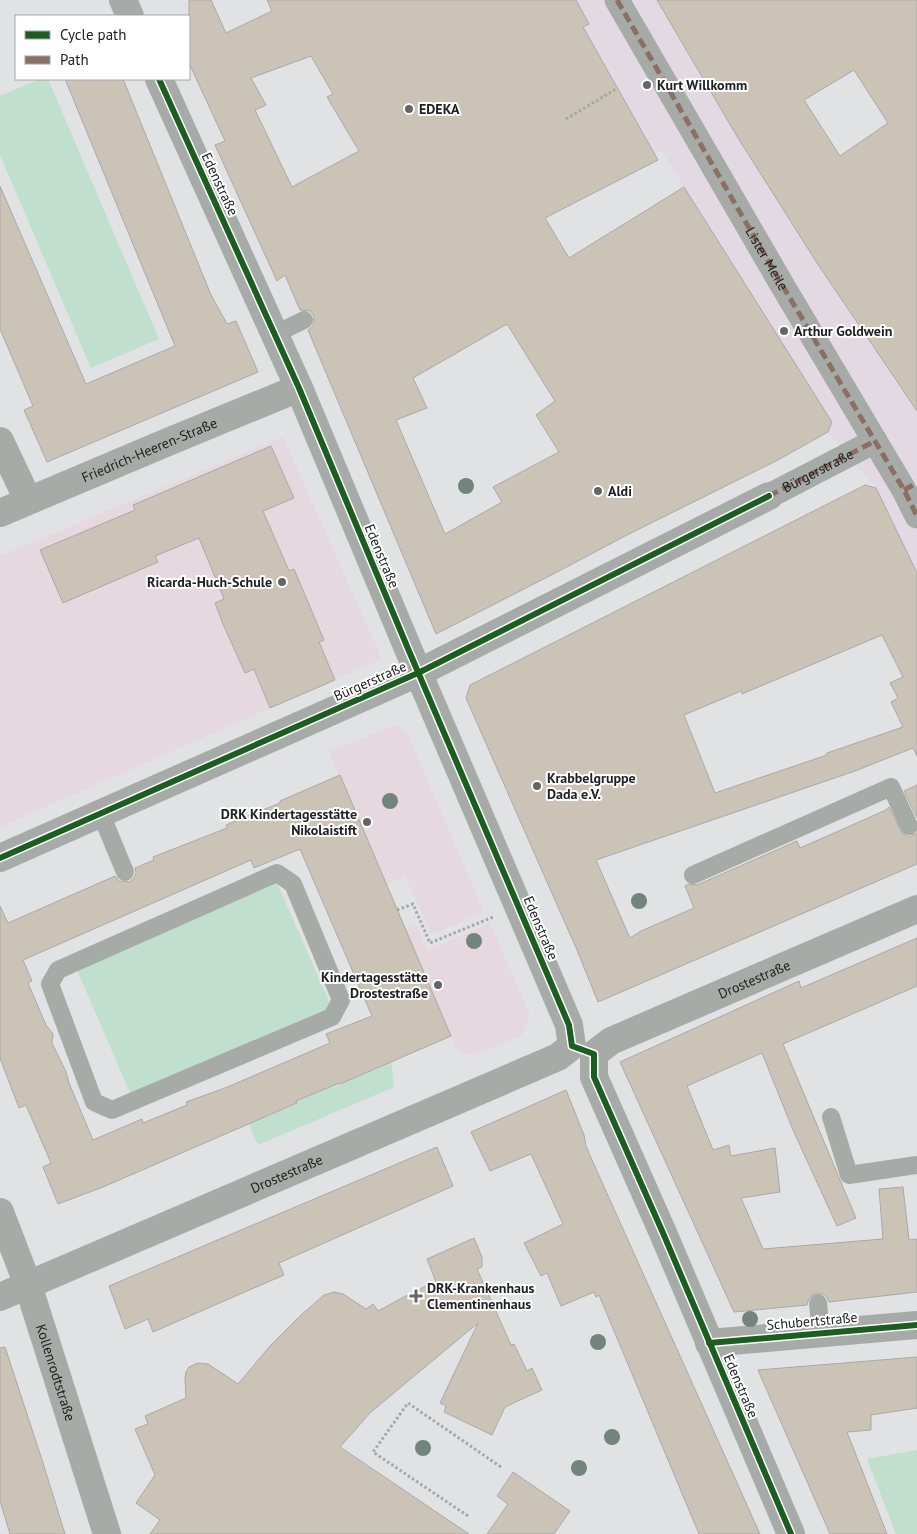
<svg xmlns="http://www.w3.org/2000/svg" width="917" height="1534" viewBox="0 0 917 1534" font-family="'PT Sans',sans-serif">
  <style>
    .commercial { fill: #e2d9e2 }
    .education { fill: #e5d8de }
    .green { fill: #c1dfcf }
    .building { fill: #ccc3b7; stroke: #a9a9a9; fill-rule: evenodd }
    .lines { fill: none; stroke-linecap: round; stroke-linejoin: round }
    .path { stroke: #a5a8a6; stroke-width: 3; stroke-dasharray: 2.5 2.5; stroke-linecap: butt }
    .service { stroke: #a6aba7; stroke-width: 18 }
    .pedestrian { stroke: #a6aba7; stroke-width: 25 }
    .minor { stroke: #a6aba7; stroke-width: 28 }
    .quiet { stroke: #8d6e63; stroke-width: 5; stroke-dasharray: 10 5; stroke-linecap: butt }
    .cycleway-casing { stroke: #fff; stroke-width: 9 }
    .cycleway { stroke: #1b5e20; stroke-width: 6 }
    .tree { fill: #71857c }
    .poi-dot { fill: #646566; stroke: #fff; stroke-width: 2 }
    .labels { text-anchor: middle; stroke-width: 4; stroke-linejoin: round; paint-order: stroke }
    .poi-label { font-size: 14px; font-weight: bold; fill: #202122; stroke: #fff; text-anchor: start }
    .street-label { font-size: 14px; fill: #202122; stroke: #fff }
  </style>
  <rect width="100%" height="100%" fill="#e1e2e3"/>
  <polygon class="commercial" points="576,0 657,0 738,138 817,263 917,411 917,573 876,488 828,432 832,421 661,150 655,154 616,89 615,83 583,27"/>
  <g class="education">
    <polygon points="283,437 382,659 0,827 0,556"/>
    <polygon points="394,725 407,733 484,912 432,935 405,876 327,910 280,801 339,775 329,752"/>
    <polygon points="490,923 530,1015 522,1035 473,1056 458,1051 451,1036 391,1061 346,955 416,925 428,951"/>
  </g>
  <g class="green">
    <polygon points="40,79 48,79 159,339 91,368 0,155 0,96"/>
    <polygon points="277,883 332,1008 131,1095 77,970"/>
    <polygon points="391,1061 394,1087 258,1145 248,1122 265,1115 266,1117 297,1104 296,1101 339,1083 340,1084"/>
    <polygon points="917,1450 917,1534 896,1534 867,1459"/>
  </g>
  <g class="building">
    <path d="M189,0H211L226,33L272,11L267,0H576L589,24L583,27L658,160L545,218L569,258L684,187L832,422L828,432L776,461L625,536L563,569L436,634L308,330L313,326L314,316L310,311L300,310L285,275L277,281L215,145L225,141L189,63ZM311,56L333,94L327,97L359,151L292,187L255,110L266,105L251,78ZM507,324L555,401L536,415L559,452L493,487L502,502L445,534L396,420L427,408L413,378Z"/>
    <path d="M657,0H917V411L817,263L738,138ZM854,70L888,123L840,156L804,100Z"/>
    <polygon points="65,79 123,79 211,295 227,324 236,321 258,372 47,462 24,410 33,406 0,329 0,186 86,384 175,346"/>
    <polygon points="271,446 294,498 263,511 289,571 294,569 324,640 319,642 335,680 270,708 254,669 245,673 223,624 215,603 224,599 199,538 155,556 158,562 63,603 40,550 135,510 133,505"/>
    <path d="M865,485L876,488L917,573V756L913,748L855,771L596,860L630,938L641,931L694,908L685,886L689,884L697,885L797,841L800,848L886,810L889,807L903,834L909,837L917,833V864L598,1002L577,950L466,698L470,685ZM882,635L903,677L890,683L898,698L891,702L903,727L827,753V755L715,793L684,715L741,691L742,694Z"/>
    <path d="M340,775L451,1036L340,1084L339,1083L296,1101L297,1103L103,1187L58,1204L43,1167L51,1163L26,1105L19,1108L0,1058V906L8,923L115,876L119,881L129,882L134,878L136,873L135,868L154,860L153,857L227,828L226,825L280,803V801ZM300,849L372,1016L326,1034L330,1043L225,1088L186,1102L187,1105L143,1123L142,1119L93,1140L69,1083L66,1072L52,1043L53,1034L46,1025L28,983L32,981L23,960L251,860L254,868Z"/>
    <polygon points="917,785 917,818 904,791"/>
    <polygon points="917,938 917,986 783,1044 856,1218 837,1226 793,1130 762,1053 687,1086 713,1150 729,1145 731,1156 775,1148 780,1192 741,1198 763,1249 883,1239 879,1189 903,1187 909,1240 917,1239 917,1292 829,1302 827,1297 823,1294 816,1293 809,1298 807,1305 734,1312 620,1062 799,981 801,988"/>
    <polygon points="566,1090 584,1135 586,1146 592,1160 760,1534 699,1534 599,1295 596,1297 594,1292 561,1306 547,1273 541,1276 524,1243 563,1224 531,1154 490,1171 471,1132"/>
    <polygon points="437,1147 453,1186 279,1263 284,1275 153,1332 148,1319 125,1329 109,1286"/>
    <polygon points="474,1238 482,1257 482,1267 477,1269 511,1345 514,1344 527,1371 532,1368 542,1390 505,1407 492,1435 444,1412 446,1406 440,1403 478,1323 371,1412 340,1447 469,1534 150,1534 160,1520 136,1503 155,1475 135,1429 148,1424 145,1416 186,1398 185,1378 186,1372 189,1367 198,1363 208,1364 238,1384 270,1346 301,1315 324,1295 334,1292 343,1294 366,1309 373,1304 378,1311 415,1291 436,1282 427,1259"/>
    <polygon points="5,1347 43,1463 65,1534 10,1534 0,1501 0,1348"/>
    <polygon points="917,1357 917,1408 871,1415 871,1430 847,1432 887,1534 830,1534 758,1370"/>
    <polygon points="513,1472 570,1511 554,1534 487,1534 508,1504 497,1496"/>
  </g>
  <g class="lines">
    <g class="path">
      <polyline points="566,119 616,89"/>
      <polyline points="397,910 413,904 430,943 493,917"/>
      <polyline points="468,1516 373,1452 408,1403 501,1467"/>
    </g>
    <g class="service">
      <polyline points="275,334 304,320"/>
      <polyline points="101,814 125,872"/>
      <polygon points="277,873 293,884 341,1000 332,1017 112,1110 94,1102 50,984 58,970"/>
      <polyline points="693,875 891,787 909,826"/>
      <polyline points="831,1117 849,1175 917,1165"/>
      <polyline points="818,1303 821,1333"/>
    </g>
    <g class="pedestrian">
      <path id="s1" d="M617,0L781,283L904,490L917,516"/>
      <path id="s2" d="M769,496L875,441"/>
    </g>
    <g class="minor">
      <polyline points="123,0 130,16"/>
      <polyline points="0,441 28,500"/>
      <path id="s3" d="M0,513L163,444L299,388"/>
      <polyline points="0,858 418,673 769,496"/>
      <path id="s4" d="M0,1212L28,1285L107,1534"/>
      <path id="s5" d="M0,1297L558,1057L572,1046L569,1025L409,651L299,388L159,79"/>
      <polyline points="709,1343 917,1325"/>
      <path id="s6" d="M791,1534L663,1233L594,1077V1054L611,1041L917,909"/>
    </g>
    <g class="quiet">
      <polyline points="617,0 781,283 904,490 917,516"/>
      <polyline points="904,490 917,483"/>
      <polyline points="769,496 875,441"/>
    </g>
    <defs>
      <g id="cycleway">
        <polyline points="159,79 299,388 409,651 569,1025 572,1046 594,1054 594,1077 663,1233 791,1534"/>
        <polyline points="0,858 418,673 769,496"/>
        <polyline points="709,1343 917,1325"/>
      </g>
    </defs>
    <use href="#cycleway" class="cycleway-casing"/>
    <use href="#cycleway" class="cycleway"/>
  </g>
  <g class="tree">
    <circle cx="466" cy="486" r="8"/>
    <circle cx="390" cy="801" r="8"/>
    <circle cx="639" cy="901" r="8"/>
    <circle cx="474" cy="941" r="8"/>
    <circle cx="750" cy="1319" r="8"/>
    <circle cx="598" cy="1342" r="8"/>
    <circle cx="612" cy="1437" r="8"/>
    <circle cx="423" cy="1448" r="8"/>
    <circle cx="579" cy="1468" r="8"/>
  </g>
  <g class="poi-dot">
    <circle cx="647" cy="85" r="5"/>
    <circle cx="409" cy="109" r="5"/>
    <circle cx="784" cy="331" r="5"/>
    <circle cx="598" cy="491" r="5"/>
    <circle cx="282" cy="582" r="5"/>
    <circle cx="537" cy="786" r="5"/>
    <circle cx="367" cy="822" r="5"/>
    <circle cx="438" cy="985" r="5"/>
    <path d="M413.5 1288.5h5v5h5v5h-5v5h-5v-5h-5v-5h5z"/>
  </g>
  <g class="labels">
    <g class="poi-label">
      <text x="657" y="90">Kurt Willkomm</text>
      <text x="419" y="114">EDEKA</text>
      <text x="794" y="336">Arthur Goldwein</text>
      <text x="608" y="496">Aldi</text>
      <text x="272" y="587" text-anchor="end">Ricarda-Huch-Schule</text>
      <text x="547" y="783">Krabbelgruppe<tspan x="547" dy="16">Dada e.V.</tspan></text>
      <text x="357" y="819" text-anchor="end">DRK Kindertagesstätte<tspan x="357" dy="16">Nikolaistift</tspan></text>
      <text x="428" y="982" text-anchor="end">Kindertagesstätte<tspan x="428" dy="16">Drostestraße</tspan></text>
      <text x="427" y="1293">DRK-Krankenhaus<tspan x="427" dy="16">Clementinenhaus</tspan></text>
    </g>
    <g class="street-label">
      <text transform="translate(220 184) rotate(65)" y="5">Edenstraße</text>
      <text dy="5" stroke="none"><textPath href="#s1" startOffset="299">Lister Meile</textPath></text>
      <text dy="5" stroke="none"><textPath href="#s3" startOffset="162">Friedrich-Heeren-Straße</textPath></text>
      <text dy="5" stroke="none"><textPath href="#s2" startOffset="55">Bürgerstraße</textPath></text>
      <text transform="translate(382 556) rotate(67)" y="5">Edenstraße</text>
      <text transform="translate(370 681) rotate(-24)" y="5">Bürgerstraße</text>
      <text transform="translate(541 928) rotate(67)" y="5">Edenstraße</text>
      <text dy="5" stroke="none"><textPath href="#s6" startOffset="698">Drostestraße</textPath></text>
      <text dy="5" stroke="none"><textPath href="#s5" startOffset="312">Drostestraße</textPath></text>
      <text transform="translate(812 1321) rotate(-5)" y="5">Schubertstraße</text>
      <text dy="5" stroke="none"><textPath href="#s4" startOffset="170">Kollenrodtstraße</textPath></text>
      <text transform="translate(741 1386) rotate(67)" y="5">Edenstraße</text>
    </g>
  </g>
  <rect x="15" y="15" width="175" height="65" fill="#ffffff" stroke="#a6a6a7"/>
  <rect x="25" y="31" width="25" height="8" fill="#1b5e20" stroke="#a6a6a7"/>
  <text x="60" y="40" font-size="15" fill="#202122">Cycle path</text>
  <rect x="25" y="56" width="25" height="8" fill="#8d6e63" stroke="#a6a6a7"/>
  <text x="60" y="65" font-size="15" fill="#202122">Path</text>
</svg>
